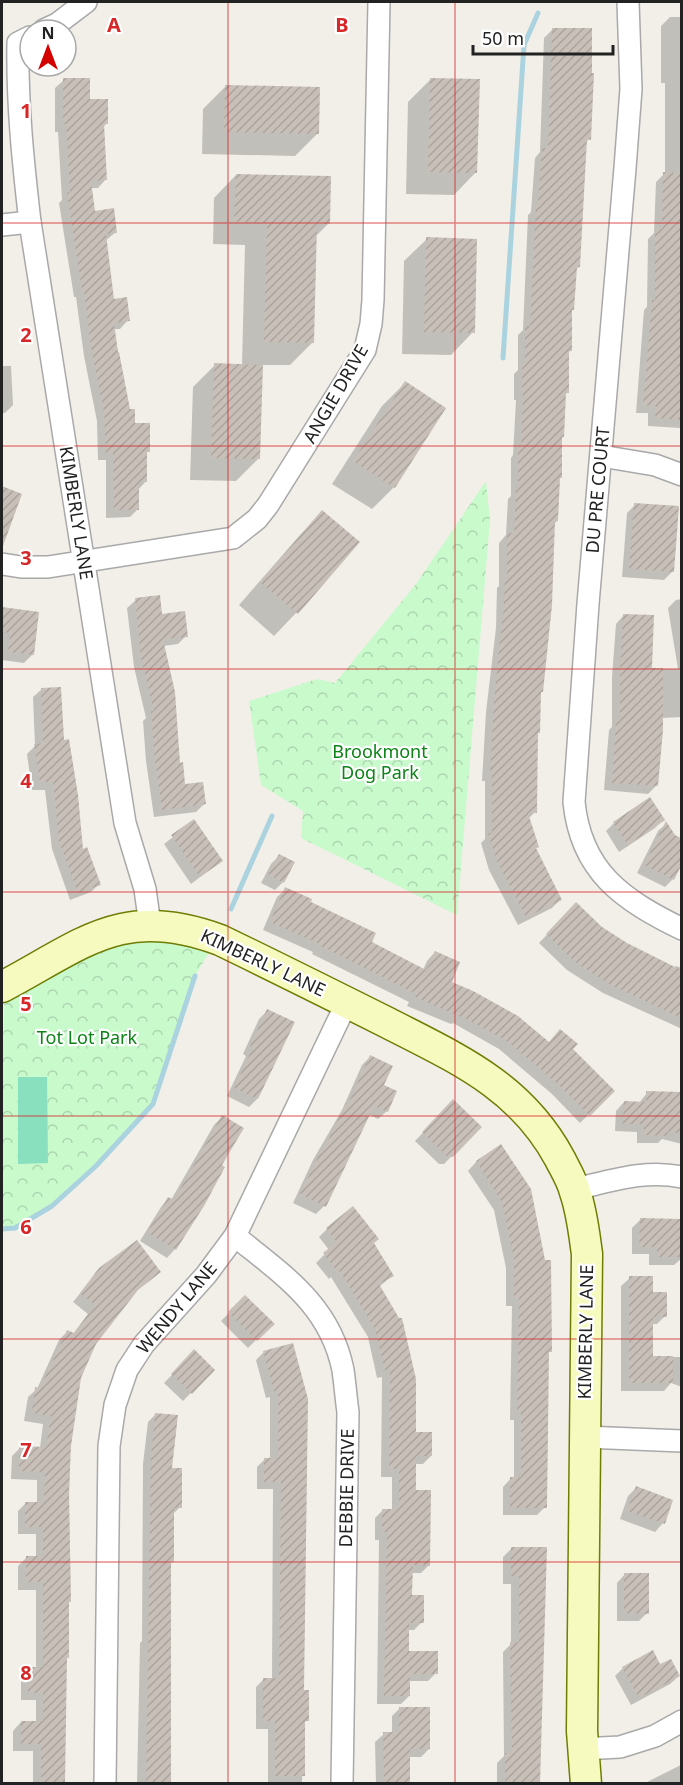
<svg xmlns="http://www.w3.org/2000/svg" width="683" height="1785" viewBox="0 0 683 1785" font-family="'Noto Sans',sans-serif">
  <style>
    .park { fill: url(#park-crowns) }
    .pitch { fill: #88e0be }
    .shadow { fill: #0003 }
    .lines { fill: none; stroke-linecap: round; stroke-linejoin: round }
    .stream { stroke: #aad3df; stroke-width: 5 }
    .building { fill: url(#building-hatch) }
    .street-casing { stroke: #a9a9a9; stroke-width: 24 }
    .secondary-casing { stroke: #707d05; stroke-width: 33 }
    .street { stroke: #fff; stroke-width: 21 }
    .secondary { stroke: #f7fabf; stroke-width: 30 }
    .grid { fill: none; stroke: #d62828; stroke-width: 1.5; stroke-opacity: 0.55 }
    .labels { text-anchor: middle; stroke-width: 4.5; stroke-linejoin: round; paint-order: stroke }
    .street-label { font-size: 18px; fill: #222; stroke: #fff }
    .park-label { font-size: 18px; fill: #0c8416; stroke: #fff }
    .grid-label { font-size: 20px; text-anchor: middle; font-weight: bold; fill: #d62828; stroke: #fff; stroke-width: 4.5; stroke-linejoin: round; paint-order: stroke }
  </style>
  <defs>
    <pattern id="park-crowns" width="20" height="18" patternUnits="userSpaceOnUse" patternTransform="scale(1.5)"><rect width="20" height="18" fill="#c8facc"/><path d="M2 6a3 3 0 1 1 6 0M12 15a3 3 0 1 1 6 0" fill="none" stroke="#acd6af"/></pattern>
    <pattern id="building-hatch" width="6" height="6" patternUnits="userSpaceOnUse" patternTransform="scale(1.5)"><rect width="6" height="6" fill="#c7bfb8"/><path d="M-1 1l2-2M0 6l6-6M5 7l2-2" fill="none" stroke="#aba49e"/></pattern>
  </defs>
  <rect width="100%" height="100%" fill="#f2efe9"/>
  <g class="park">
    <polygon points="486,481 490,520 457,915 301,838 303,811 261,785 249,701 317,679 335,683 416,584"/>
    <polygon points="217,939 195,976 153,1104 96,1166 52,1206 15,1228 2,1229 2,1080 5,985 79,943"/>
  </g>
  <polygon class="pitch" points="18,1077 47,1077 48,1163 18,1164"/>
  <g class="shadow">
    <polygon points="670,17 682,17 680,428 648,426 648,413 636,413 644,310 647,307 648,239 654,233 656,182 665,173 665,83 661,83 661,26"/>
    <polygon points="553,29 589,139 585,143 579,267 575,270 573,309 571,311 571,350 568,353 568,392 565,395 560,438 557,521 553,525 536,734 535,812 528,819 538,847 535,849 560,900 552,908 518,925 489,870 481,843 485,839 485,781 482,781 486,712 496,628 497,588 499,586 499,543 506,535 508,499 511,496 511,458 513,455 516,400 514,400 514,374 518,370 518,335 523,330 528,215 531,212 535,158 540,152 544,38"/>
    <polygon points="431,79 476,172 454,195 406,194 408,102"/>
    <polygon points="64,80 88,100 106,124 103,127 106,179 98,188 90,188 94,212 116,232 105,241 112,300 128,320 120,329 113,329 129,411 134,425 149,451 145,454 146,481 138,490 138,509 130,517 106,518 106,460 98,460 97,421 84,356 76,297 74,297 59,203 62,200 58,132 55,132 55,88"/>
    <polygon points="226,86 317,134 295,156 202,154 203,109"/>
    <polygon points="236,175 328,224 315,237 312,343 290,365 261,365 258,459 236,481 190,480 193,387 215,365 242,365 245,245 213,244 214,198"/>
    <polygon points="427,239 473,332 451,355 402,354 404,261"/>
    <polygon points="2,366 11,366 13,405 5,413 2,413"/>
    <polygon points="405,383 394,487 372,509 332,484 382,406"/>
    <polygon points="2,488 21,495 3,528 2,528"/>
    <polygon points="635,505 672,572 664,580 622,577 627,513"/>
    <polygon points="322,512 357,543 296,613 274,636 239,605 300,535"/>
    <polygon points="682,599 682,717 662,718 656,786 648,794 604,790 609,730 612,727 612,677 616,624 624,615 650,669 678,669 668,608 676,600"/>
    <polygon points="136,600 186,636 178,644 163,646 179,764 184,785 205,803 196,812 154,817 146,761 143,721 146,718 134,667 127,608"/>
    <polygon points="2,609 38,613 33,654 24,663 2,660"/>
    <polygon points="42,689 62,742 82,851 99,884 91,892 70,900 52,849 45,790 32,790 27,754 35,746 33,697"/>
    <polygon points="650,800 663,820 655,828 619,852 606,831 614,823"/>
    <polygon points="194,821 221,861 191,884 164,844"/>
    <polygon points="666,824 682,847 682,863 673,879 665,887 637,873 658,831"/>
    <polygon points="279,856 283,882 275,890 261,883 271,864"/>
    <polygon points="286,889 370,942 423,970 427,961 435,952 450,983 549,1044 613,1091 580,1123 552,1094 499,1049 453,1023 451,1024 407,1006 409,1002 312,954 313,952 263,930 277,897"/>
    <polygon points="576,904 602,928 626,944 674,968 676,966 682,968 682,1029 603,993 567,970 539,943"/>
    <polygon points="267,1011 293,1022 257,1099 249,1107 227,1096 246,1056 243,1054 259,1019"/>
    <polygon points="370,1057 382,1086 387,1111 378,1119 368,1114 324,1206 316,1214 293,1203 313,1160 342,1110 362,1065"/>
    <polygon points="647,1093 667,1109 682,1112 682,1144 662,1139 658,1143 637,1143 637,1132 615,1131 616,1111 624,1102 639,1103"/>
    <polygon points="453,1101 480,1127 444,1164 439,1164 415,1141"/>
    <polygon points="222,1117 175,1249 167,1258 140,1241 161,1207 169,1199 171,1200 214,1125"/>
    <polygon points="501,1146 550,1351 547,1354 545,1507 537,1515 503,1515 503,1487 511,1478 514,1478 514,1420 510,1420 512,1306 506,1306 506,1268 494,1210 468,1171 476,1162"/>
    <polygon points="640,1220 682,1220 682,1258 674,1265 649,1265 649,1254 632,1254 632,1228"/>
    <polygon points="327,1229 373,1244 392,1276 379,1287 415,1433 431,1456 423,1464 414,1464 414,1491 429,1565 421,1573 411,1573 411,1597 422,1622 414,1630 407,1630 407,1653 436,1673 428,1681 409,1681 409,1696 401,1704 377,1704 379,1540 375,1540 375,1518 383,1510 392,1510 392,1477 381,1477 382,1377 377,1378 368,1337 331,1277 329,1279 316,1263 329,1250 319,1237"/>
    <polygon points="100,1269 133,1294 95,1343 79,1378 70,1446 64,1784 33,1784 33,1751 13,1751 13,1731 21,1722 36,1722 36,1700 21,1700 21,1677 29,1669 36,1669 36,1590 18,1590 18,1566 26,1558 36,1558 36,1534 18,1534 18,1511 26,1503 37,1503 37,1480 11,1479 12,1456 20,1448 40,1448 43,1424 24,1421 28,1397 37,1389 59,1340 67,1332 73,1334 88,1314 73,1302"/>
    <polygon points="630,1278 665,1316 657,1324 652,1324 652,1357 682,1357 682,1387 671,1383 664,1391 621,1391 621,1286"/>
    <polygon points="245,1297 272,1324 248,1348 221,1321"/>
    <polygon points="292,1345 303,1692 307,1720 303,1724 302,1784 268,1783 268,1729 256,1729 256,1687 264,1679 272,1679 273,1489 257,1489 257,1467 265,1459 270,1459 270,1397 266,1398 256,1360 264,1352"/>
    <polygon points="194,1352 213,1370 183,1401 164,1383"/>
    <polygon points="156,1414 180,1507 172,1515 172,1562 169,1565 170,1784 137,1784 140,1643 142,1641 143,1464 148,1422"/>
    <polygon points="636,1488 663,1523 655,1532 620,1519 628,1496"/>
    <polygon points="512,1548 546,1548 539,1784 497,1784 497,1763 504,1756 503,1652 511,1644 511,1584 503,1584 503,1557"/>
    <polygon points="625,1574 647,1613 639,1621 617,1621 617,1583"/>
    <polygon points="660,1666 679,1676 670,1684 631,1705 615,1676 623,1668"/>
    <polygon points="400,1708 429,1749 421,1757 408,1757 408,1784 376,1784 375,1742 384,1734 392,1734 392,1716"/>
    <polygon points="681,1765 682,1784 643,1784"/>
  </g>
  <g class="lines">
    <g class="stream">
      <polyline points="503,358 524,45 538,13"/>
      <polyline points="231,909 272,816"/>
      <polyline points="2,1229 15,1228 52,1206 96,1166 153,1104 195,976"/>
    </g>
  </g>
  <g class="building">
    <polygon points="552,28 592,28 592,73 594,73 591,140 587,139 580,267 577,267 574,310 572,310 572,351 569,351 569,393 566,393 564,437 562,437 562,478 560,478 558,521 555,521 552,605 543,692 541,692 540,733 538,733 537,813 528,813 539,847 536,848 562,900 526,917 497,861 488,834 492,832 492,773 490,773 494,702 502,620 503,620 505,578 507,578 507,533 514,533 516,490 518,490 518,448 521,448 523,393 522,393 522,364 525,364 525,326 530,326 536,205 538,205 542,148 548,148"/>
    <polygon points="63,78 90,78 90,99 108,99 108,124 104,124 107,180 91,181 95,211 114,208 117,233 106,234 114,299 127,297 130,321 114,323 118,352 119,352 130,409 135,409 135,423 150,423 150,452 147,452 147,482 139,482 139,510 114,510 113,453 106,453 104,412 91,347 84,290 82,290 67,193 70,192 66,124 63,124"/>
    <polygon points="430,78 480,79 477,173 428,172"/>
    <polygon points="225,85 320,87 319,134 224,132"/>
    <polygon points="663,172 681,173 681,420 655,418 656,406 643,405 652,300 655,300 655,229 662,229"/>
    <polygon points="236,174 331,176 330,224 317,224 314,343 264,342 267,223 234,222"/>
    <polygon points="426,237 477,239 475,333 424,332"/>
    <polygon points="214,363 263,365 260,459 211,458"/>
    <polygon points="405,381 446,408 395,488 353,461"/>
    <polygon points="2,486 22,494 3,546 2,546"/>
    <polygon points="634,503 679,506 674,572 629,569"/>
    <polygon points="322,510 360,542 298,614 260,582"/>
    <polygon points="160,595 162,614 185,611 188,637 163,639 175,692 180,763 183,762 185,784 203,782 206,804 162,810 154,752 151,711 154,711 141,658 135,598"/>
    <polygon points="2,607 39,612 34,655 8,652 10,633 2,632"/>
    <polygon points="623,614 654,615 652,668 663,668 663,730 658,786 612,783 616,721 620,721 620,668"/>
    <polygon points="61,687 64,740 69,739 78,795 83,849 87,847 101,885 78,893 59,841 53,782 40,782 34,744 43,743 41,688"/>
    <polygon points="650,797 665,820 628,845 613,822"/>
    <polygon points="194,819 223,861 200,877 171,835"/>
    <polygon points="666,821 675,835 681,838 681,866 674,880 644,865"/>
    <polygon points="279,854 295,862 284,883 268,874"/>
    <polygon points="285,887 312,899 311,902 376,933 372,942 426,970 435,951 460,962 452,982 473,991 518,1016 549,1042 560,1029 578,1044 573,1049 615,1091 590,1116 560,1086 507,1041 461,1016 461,1017 415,997 416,994 319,945 320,944 270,922"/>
    <polygon points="576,902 602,927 627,943 681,970 681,1018 611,985 575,962 546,934"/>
    <polygon points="267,1009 295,1022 258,1099 234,1088 253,1047 250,1046"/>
    <polygon points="370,1055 393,1066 384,1085 397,1091 388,1112 374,1106 326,1207 300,1194 321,1150 323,1151 346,1103 348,1104"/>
    <polygon points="646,1091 681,1092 681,1134 668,1131 668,1136 644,1135 644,1124 623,1124 624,1101 646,1102"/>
    <polygon points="453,1099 482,1127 453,1157 448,1157 422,1132"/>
    <polygon points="222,1115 244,1128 222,1165 225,1167 204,1206 176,1250 147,1232 168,1197 174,1200"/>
    <polygon points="501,1144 531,1189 545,1260 551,1260 552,1352 549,1352 547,1508 510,1508 510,1477 521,1477 521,1412 517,1412 519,1298 514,1298 514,1259 502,1202 476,1161"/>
    <polygon points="353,1206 379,1239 374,1243 394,1276 379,1284 399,1318 402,1318 416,1379 416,1432 432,1432 432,1456 416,1456 416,1490 431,1490 430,1566 413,1565 412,1595 424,1595 424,1623 409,1623 409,1651 438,1651 438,1674 410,1674 410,1696 384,1696 387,1532 382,1532 382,1509 399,1509 399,1469 389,1469 390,1369 385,1370 375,1329 340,1271 338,1272 323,1253 337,1242 326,1228"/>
    <polygon points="640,1218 681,1219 681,1257 657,1257 657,1247 639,1247"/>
    <polygon points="137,1240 161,1272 138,1290 96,1344 81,1378 71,1446 69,1491 71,1602 69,1602 69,1658 67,1658 65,1784 41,1784 41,1744 21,1744 21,1721 43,1721 43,1693 28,1693 28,1667 43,1667 43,1582 26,1582 26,1556 43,1556 43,1527 25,1527 25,1502 44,1502 45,1472 19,1471 19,1446 46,1447 51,1416 32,1413 35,1387 40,1388 67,1330 74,1333 95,1305 80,1293 99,1268"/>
    <polygon points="629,1276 653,1276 653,1292 667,1292 667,1317 653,1317 653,1356 673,1356 673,1383 629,1383"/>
    <polygon points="245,1295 275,1324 257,1341 228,1312"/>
    <polygon points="293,1343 308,1399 304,1690 309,1690 309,1721 305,1721 305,1776 275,1776 275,1721 263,1721 263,1678 279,1678 281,1482 264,1482 264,1458 278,1458 278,1390 274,1391 263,1351"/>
    <polygon points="194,1349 215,1370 192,1394 171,1374"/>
    <polygon points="155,1413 178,1415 172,1468 182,1468 182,1508 174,1508 174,1562 171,1562 171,1782 146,1782 151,1455"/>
    <polygon points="636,1486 673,1500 665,1524 627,1511"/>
    <polygon points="511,1547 547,1547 540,1784 505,1784 505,1753 512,1753 510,1642 519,1642 519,1576 511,1576"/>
    <polygon points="624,1573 649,1573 649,1614 624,1613"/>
    <polygon points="653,1650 660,1664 671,1659 680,1676 639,1698 622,1667"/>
    <polygon points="399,1707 430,1707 430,1749 410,1749 410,1784 384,1784 383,1732 399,1732"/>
  </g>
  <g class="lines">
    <defs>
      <g id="street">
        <path d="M628,2L631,89L625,168L588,604L574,802C581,872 623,900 682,929"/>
        <polyline points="44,30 57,24 86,2"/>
        <path d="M30,37L18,43C17,103 23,162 30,222L125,823L145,889L150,925"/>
        <polyline points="2,225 30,222"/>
        <polyline points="601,456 655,465 682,475"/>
        <polyline points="2,564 21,567 48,567 233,538 257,519 268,505 365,350 371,324 373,300 379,2"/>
        <path d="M575,1189C611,1181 645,1169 682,1177"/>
        <path d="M235,1236C283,1275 330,1305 343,1370C345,1384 346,1398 348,1412L342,1784"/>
        <polyline points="585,1437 682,1441"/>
        <polyline points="582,1749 620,1747 655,1736 682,1721"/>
        <polyline points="105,1784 109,1446 115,1405 127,1370 144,1344 206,1275 235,1236 347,1002"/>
      </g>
      <path id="secondary" d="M2,987C85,943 122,904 220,940C276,967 332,995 388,1023C458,1059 521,1086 560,1159C565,1169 572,1180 575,1192C582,1212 584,1233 587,1254L582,1731L586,1784"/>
    </defs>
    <use href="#street" class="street-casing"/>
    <use href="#secondary" class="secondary-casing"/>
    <use href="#street" class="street"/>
    <use href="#secondary" class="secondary"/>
  </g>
  <path class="grid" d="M228,2V1784M455,2V1784M2,223H682M2,446H682M2,669H682M2,892H682M2,1116H682M2,1339H682M2,1562H682"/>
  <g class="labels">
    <g class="street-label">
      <text transform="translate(336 394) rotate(-60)" y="6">ANGIE DRIVE</text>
      <text transform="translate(598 490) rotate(-85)" y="6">DU PRE COURT</text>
      <text transform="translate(76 513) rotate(81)" y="6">KIMBERLY LANE</text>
      <text transform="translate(263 963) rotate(25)" y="6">KIMBERLY LANE</text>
      <text transform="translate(177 1308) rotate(-50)" y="6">WENDY LANE</text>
      <text transform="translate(586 1332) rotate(-89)" y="6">KIMBERLY LANE</text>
      <text transform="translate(347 1488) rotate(-89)" y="6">DEBBIE DRIVE</text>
    </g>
    <g class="park-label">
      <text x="380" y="758">Brookmont<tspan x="380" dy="21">Dog Park</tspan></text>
      <text x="87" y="1044">Tot Lot Park</text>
    </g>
  </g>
  <g class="grid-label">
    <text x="114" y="32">A</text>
    <text x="342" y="32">B</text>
    <text x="26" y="118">1</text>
    <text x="26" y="342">2</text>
    <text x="26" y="565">3</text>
    <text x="26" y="788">4</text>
    <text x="26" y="1011">5</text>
    <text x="26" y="1234">6</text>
    <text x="26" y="1457">7</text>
    <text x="26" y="1680">8</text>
  </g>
  <rect width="683" height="1785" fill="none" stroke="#222222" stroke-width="6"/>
  <g transform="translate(48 48)"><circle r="28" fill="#ffffff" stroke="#a7a7a7" stroke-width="1.5"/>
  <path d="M0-4.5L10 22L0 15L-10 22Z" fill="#d40000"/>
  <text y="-9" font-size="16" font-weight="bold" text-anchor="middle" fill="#222222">N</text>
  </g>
  <path d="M473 45v9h140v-9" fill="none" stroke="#222222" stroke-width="3"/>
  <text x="482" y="45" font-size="18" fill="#222222" stroke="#ffffff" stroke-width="4.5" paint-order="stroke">50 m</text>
</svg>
